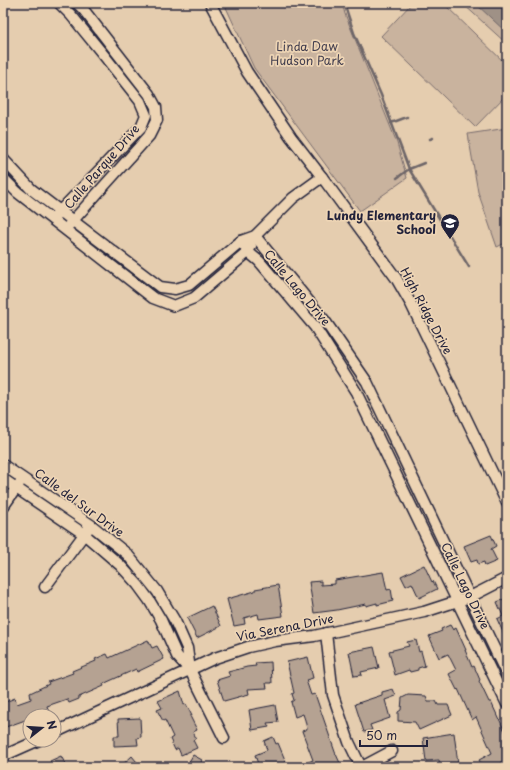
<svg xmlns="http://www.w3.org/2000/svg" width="510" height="770" viewBox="0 0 510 770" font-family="'Playpen Sans',sans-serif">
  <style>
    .green { fill: #c9b39e; stroke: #766a6c }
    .water { fill: #9f9186; stroke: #6d6568 }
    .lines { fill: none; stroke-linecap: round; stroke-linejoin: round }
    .stream { stroke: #6d6568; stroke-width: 2.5 }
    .building { fill: #b5a292; stroke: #22223b }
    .minor-casing { stroke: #22223b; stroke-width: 13 }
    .minor { stroke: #edd4b4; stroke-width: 10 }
    .labels { text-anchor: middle; stroke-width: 3.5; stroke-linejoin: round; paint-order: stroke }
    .park-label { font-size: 12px; fill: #433f4f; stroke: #edd4b4 }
    .street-label { font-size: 12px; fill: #22223b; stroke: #edd4b4 }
    .poi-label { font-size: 12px; font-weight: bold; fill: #22223b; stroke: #edd4b4; text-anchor: end }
  </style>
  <rect width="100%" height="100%" fill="#e5cdaf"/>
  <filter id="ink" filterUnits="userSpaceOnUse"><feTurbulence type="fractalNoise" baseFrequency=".025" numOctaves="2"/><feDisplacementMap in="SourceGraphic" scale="8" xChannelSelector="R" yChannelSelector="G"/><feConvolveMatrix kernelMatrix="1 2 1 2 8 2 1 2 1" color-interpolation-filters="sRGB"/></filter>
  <g filter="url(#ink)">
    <g class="green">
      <polygon points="224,3 342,3 345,14 397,143 407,178 360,211 254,68"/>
      <polygon points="412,3 443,3 507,65 507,94 475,127 381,36"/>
      <polygon points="462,3 507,3 507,44"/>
      <polygon points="507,128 507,242 497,247 478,192 468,134"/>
    </g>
    <polygon class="water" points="475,3 507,3 507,33"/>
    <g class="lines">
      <g class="stream">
        <polyline points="344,3 354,33 381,95 409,169 469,267"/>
        <polyline points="391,123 407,117"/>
        <polyline points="430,139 433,138"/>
        <polyline points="397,178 409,169 424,163"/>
      </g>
    </g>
    <g class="building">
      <polygon points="491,535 496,546 491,549 497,561 485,566 484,562 478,564 477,560 471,562 464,546"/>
      <polygon points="424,565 432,582 433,581 437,589 419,598 412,583 406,586 401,576"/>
      <polygon points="383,572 387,590 391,589 393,601 377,605 377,603 366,606 366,604 337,610 314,613 309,582 321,581 321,585 335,584 335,580"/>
      <polygon points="278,585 283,616 259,619 258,614 244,618 245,624 234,626 227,599 255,591 255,589"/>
      <polygon points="507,598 507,641 497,619 503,616 497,602"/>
      <polygon points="212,606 221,626 197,638 187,618"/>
      <polygon points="450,625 453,630 456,628 466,650 465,650 472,667 474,666 480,680 479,681 489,702 491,702 497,715 497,714 507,736 507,767 492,767 491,764 483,767 479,760 492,753 476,717 472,720 458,689 457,690 449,674 456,670 448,654 439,658 429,636 442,631 441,629"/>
      <polygon points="148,640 152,648 157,646 164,659 137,672 136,669 103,684 104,686 79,697 79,699 69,703 67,699 47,706 49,713 43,716 27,716 28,719 3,728 3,703 15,698 17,704 31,699 30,693 49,684 48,682 73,673 72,671 96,661 95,659 107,654 109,658"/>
      <polygon points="416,640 419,652 421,651 425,666 418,668 418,670 410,672 409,670 395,675 389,651 409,646 407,642"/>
      <polygon points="374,647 379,668 361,672 362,675 354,676 349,652"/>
      <polygon points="308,657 313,678 306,680 311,695 315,694 335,752 340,763 332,767 297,767 313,760 302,731 307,729 305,720 303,714 295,717 291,702 294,700 292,694 294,693 287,662"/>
      <polygon points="271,662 272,683 266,683 267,688 248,689 249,694 224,701 217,680 230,676 228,672 247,667 256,666 255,663"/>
      <polygon points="393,689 396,696 385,700 390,718 370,725 372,730 364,732 355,704 382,695 382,692"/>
      <polygon points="180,691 184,705 186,704 192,716 190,716 197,730 193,732 196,738 193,740 197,748 181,755 178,748 175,750 170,739 173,737 165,720 163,721 157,710 162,708 158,701"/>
      <polygon points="408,695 426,696 428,701 436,701 438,705 448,705 452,715 419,730 415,722 398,721 398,712 401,710 402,698"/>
      <polygon points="275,705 278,722 267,723 269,727 252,730 249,710"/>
      <polygon points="140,718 141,737 137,738 138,745 114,746 114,736 119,736 118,719"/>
      <polygon points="454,733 458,764 440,766 439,760 426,761 423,738"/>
      <polygon points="273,737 276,744 278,743 288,767 259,767 255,755 267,750 264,741"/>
      <polygon points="193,755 202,760 199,767 186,767"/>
      <polygon points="61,756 67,767 54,767 50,761"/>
      <polygon points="132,756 141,767 120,767"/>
    </g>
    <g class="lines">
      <defs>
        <g id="minor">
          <polyline points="210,3 247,72 291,137 322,177 396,278 411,304 507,503"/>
          <polyline points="3,159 31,189 160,287 175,289 189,285 241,241 255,236 293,198 322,177"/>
          <polyline points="3,178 17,192 153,298 174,306 194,298 248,252 251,246"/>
          <polyline points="56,215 141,127 146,115 140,101 106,58 71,15 59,3"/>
          <polyline points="69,225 149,136 157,120 156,107 149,94 83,9 77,3"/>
          <polyline points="255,236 325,321 367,382 507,675"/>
          <polyline points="241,241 248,252 259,261 315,327 356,392 507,704"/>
          <polyline points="3,465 91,525 127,554 157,591 175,621 187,648 190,670"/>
          <polyline points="3,479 84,534 120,565 138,585 149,600 161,620 177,656 190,670 224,738"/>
          <polyline points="3,507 19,484"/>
          <polyline points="45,587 88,529"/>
          <polyline points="326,633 333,695 349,742 361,767"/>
          <polyline points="54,733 215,658 248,647 275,641 314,636 424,612 470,597 507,578"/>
          <polyline points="3,756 39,740"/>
          <polyline points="362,767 392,751"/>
        </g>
      </defs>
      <use href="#minor" class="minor-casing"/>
      <use href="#minor" class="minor"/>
    </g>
  </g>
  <defs>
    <symbol id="school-pin" viewBox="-11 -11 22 30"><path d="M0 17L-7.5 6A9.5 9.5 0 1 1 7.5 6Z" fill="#22223b" stroke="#edd4b4"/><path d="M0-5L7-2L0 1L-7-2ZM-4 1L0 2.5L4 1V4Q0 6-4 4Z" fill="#fff"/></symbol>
  </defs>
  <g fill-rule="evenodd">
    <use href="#school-pin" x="439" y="212" width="22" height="30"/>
  </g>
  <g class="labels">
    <g class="park-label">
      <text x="307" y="51">Linda Daw<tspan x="307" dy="14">Hudson Park</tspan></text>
    </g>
    <g class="street-label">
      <text transform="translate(102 167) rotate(-49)" y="4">Calle Parque Drive</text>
      <text transform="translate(297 288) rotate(50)" y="4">Calle Lago Drive</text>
      <text transform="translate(426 311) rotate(62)" y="4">High Ridge Drive</text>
      <text transform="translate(79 503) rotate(36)" y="4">Calle del Sur Drive</text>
      <text transform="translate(465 586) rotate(64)" y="4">Calle Lago Drive</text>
      <text transform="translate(285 628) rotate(-11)" y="4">Via Serena Drive</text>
    </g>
    <g class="poi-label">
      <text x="436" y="220">Lundy Elementary<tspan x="436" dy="14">School</tspan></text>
    </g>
  </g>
  <rect width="510" height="770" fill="none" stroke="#edd4b4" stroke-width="16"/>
  <rect x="8" y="8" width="494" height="754" fill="none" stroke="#22223b" stroke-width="1.5" filter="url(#ink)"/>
  <g transform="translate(42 728) rotate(73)"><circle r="19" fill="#edd4b4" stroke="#9c8d84"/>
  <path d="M0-3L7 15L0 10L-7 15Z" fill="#22223b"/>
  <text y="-6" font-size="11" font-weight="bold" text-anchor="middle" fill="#22223b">N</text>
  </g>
  <path d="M360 740v6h67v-6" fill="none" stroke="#22223b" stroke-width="2"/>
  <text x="366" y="740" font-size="12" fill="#22223b" stroke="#edd4b4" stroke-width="3" paint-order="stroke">50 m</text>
</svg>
